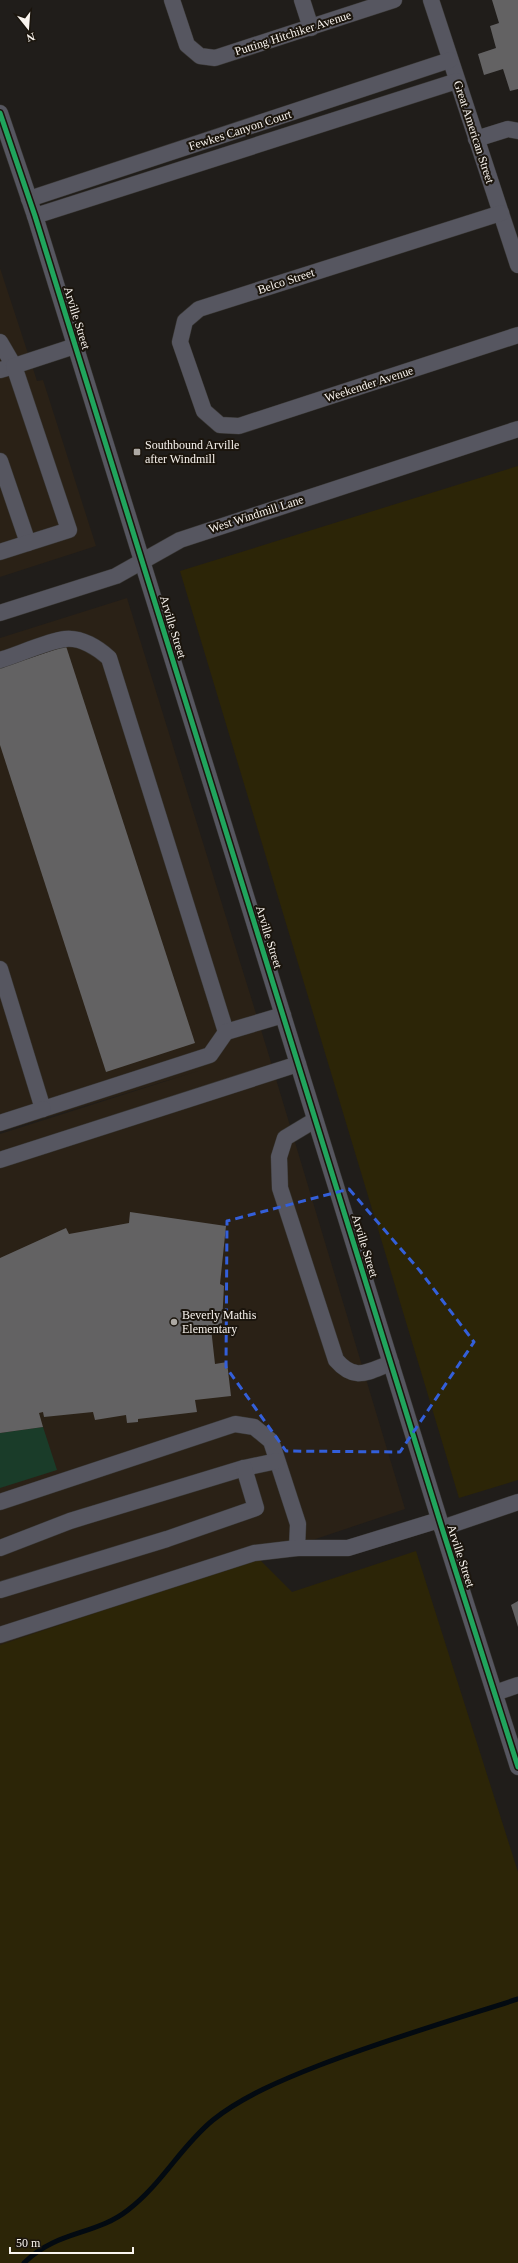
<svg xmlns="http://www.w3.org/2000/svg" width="518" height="2263" viewBox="0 0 518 2263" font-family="'Times New Roman',serif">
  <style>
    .built { fill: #2a2116 }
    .green { fill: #1a3c29 }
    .sand { fill: #2c2507 }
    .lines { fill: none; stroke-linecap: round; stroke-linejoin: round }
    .stream { stroke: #030a11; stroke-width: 5 }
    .building { fill: #636263 }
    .minor-casing { stroke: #393734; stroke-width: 17 }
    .minor { stroke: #565660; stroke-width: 16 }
    .cycleway-casing { stroke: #1b150d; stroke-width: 8 }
    .cycleway { stroke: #20a55d; stroke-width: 5 }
    .marked { fill: none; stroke: #335fda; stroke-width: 3; stroke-dasharray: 8 5; stroke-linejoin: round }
    .poi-dot { fill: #ada9a4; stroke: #1b150d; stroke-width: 1.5 }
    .labels { text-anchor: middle; stroke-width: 4; stroke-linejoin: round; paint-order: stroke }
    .street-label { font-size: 12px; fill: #f9f4ef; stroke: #1b150d }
    .poi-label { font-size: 12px; fill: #f9f4ef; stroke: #1b150d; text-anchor: start }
  </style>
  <rect width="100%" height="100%" fill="#201d1a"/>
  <g class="built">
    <polygon points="0,268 37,381 43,380 96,546 0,577"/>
    <polygon points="127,598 267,1049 405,1509 0,1645 0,1134 201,1070 0,1132 0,638"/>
  </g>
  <polygon class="green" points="43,1427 57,1470 0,1488 0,1433"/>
  <g class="sand">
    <polygon points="518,466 518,1480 459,1498 180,571"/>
    <polygon points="416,1551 518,1872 518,2263 0,2263 0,1645 258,1558 292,1592"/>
  </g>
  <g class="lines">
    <path class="stream" d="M24,2263C57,2230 95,2236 128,2210C162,2184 181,2146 213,2120C243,2096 284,2079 320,2065C385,2040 452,2020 518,1999"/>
  </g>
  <g class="building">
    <polygon points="492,0 518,0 518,89 510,91 503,69 484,75 478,54 496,48 490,26 499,23"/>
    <polygon points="66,646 195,1043 106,1072 0,745 0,668"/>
    <polygon points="130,1212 226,1226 220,1284 224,1286 222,1323 211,1328 215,1364 227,1362 231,1396 195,1400 197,1412 138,1419 138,1422 127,1423 126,1415 95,1420 93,1412 44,1417 43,1412 39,1413 43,1427 0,1433 0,1258 66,1228 69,1234 129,1223"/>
    <polygon points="518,1601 518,1627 511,1605"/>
  </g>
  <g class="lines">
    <defs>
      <g id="minor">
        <polyline points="172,0 187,45 200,56 215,58 394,0"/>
        <polyline points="302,0 311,28"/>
        <polyline points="431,0 518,265"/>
        <polyline points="0,113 35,216 442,1528 518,1767"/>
        <polyline points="476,139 508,129 518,131"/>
        <polyline points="29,199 450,60"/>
        <polyline points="501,213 199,309 185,321 180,342 204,411 220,425 239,426 518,335"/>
        <polyline points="35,216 457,81"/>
        <polyline points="0,342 14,366 0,370"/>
        <polyline points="0,461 28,543"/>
        <polyline points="0,552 69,530 14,366 75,346"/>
        <polyline points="0,613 116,576 180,540 518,429"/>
        <path d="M0,660C17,655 48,641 65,639C81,637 98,648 109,658L226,1032"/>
        <polyline points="0,969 43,1109 210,1055 226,1032 283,1015"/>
        <path d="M315,1120L285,1138L279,1157L280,1188L336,1360C355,1382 367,1372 391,1363"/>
        <polyline points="0,1123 43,1109"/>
        <polyline points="0,1160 298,1064"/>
        <polyline points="0,1502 235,1424 254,1427 271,1441 298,1524 297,1548"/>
        <polyline points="442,1528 518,1502"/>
        <polyline points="0,1548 70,1521 244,1468 277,1461"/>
        <polyline points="0,1590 167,1539 256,1508 244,1468"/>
        <polyline points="0,1635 254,1553 297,1548 348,1548 439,1520"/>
        <polyline points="495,1693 518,1685"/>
      </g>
    </defs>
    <use href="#minor" class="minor-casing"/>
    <use href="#minor" class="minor"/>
    <defs>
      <polyline id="cycleway" points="0,113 35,216 442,1528 518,1767"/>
    </defs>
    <use href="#cycleway" class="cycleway-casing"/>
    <use href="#cycleway" class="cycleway"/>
  </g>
  <path class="marked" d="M349,1189L420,1271L474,1342L400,1452L286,1451L226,1367L227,1221Z"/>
  <g class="poi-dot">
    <rect x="133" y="448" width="8" height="8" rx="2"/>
    <circle cx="174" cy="1322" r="4"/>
  </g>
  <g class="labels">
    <g class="street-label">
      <text transform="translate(293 33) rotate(-18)" y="4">Putting Hitchiker Avenue</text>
      <text transform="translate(240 130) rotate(-18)" y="4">Fewkes Canyon Court</text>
      <text transform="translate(474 132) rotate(72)" y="4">Great American Street</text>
      <text transform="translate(286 281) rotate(-18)" y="4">Belco Street</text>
      <text transform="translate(77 318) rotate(73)" y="4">Arville Street</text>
      <text transform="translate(369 384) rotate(-18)" y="4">Weekender Avenue</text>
      <text transform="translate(256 514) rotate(-18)" y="4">West Windmill Lane</text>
      <text transform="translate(173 627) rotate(73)" y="4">Arville Street</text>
      <text transform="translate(269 937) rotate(73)" y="4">Arville Street</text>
      <text transform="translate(365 1246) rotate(73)" y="4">Arville Street</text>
      <text transform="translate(461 1556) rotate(72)" y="4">Arville Street</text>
    </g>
    <g class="poi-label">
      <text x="145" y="449">Southbound Arville<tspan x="145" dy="14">after Windmill</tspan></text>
      <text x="182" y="1319">Beverly Mathis<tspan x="182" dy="14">Elementary</tspan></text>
    </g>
  </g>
  <g transform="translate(28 28) rotate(163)" stroke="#1b150d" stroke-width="3" paint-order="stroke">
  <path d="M0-3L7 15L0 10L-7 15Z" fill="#f9f4ef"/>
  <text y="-6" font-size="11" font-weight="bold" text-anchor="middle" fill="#f9f4ef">N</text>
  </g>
  <path d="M10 2247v6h123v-6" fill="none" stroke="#f9f4ef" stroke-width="2"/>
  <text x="16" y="2247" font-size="12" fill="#f9f4ef" stroke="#1b150d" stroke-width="3" paint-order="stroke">50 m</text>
</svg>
